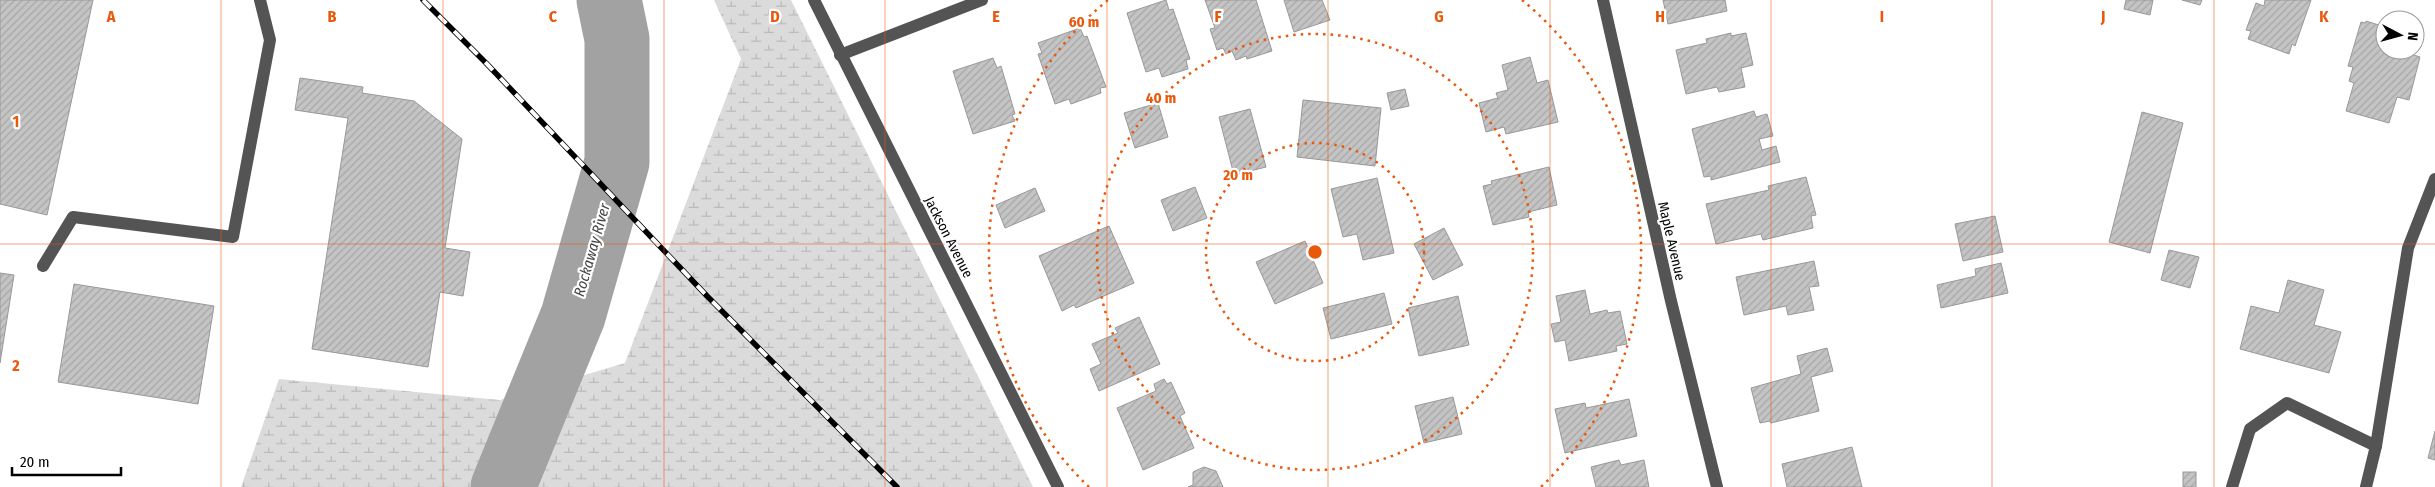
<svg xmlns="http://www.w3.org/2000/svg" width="2435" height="487" viewBox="0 0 2435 487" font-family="'Fira Sans Condensed',sans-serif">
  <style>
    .wetland { fill: url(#wetland-marsh) }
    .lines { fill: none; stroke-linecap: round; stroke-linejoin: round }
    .river { stroke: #a2a2a2; stroke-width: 65 }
    .building { fill: url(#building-hatch); stroke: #989898 }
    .minor { stroke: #545454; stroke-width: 12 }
    .rail-casing { stroke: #000; stroke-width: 5.5 }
    .rail { stroke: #fff; stroke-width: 4; stroke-dasharray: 11; stroke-linecap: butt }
    .grid { fill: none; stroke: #e8590c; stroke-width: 1; stroke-opacity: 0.55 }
    .ring { fill: none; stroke: #e8590c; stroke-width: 2.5; stroke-dasharray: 2.5 5 }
    .labels { text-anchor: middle; stroke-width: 4.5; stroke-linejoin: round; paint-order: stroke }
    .street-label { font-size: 14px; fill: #000; stroke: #fff }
    .water-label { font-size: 15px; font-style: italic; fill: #434343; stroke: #fff }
    .grid-label { font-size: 16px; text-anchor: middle; font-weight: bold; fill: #e8590c; stroke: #fff; stroke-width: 4.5; stroke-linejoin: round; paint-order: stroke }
    .centre { fill: #e8590c; stroke: #fff; stroke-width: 2.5 }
    .ring-label { font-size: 15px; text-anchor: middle; font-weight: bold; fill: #e8590c; stroke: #fff; stroke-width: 4.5; stroke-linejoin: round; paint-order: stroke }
  </style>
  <defs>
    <pattern id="wetland-marsh" width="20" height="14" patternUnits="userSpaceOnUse" patternTransform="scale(1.25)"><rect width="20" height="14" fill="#dbdbdb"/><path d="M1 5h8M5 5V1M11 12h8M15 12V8" fill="none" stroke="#bababa"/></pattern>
    <pattern id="building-hatch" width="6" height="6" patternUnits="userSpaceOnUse" patternTransform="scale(1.25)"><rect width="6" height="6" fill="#c4c4c4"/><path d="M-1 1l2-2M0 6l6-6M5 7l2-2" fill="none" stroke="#a7a7a7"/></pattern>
  </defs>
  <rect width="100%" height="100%" fill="#fff"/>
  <polygon class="wetland" points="714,0 791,0 1033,487 241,487 279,379 500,400 625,363 741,59"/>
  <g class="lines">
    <polyline class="river" points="503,487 573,316 617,162 617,39 609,0"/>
  </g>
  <g class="building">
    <polygon points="0,0 93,0 47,215 0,204"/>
    <polygon points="1166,0 1169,10 1173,9 1190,59 1186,60 1188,69 1162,77 1159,68 1146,72 1127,13"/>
    <polygon points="1205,0 1256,0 1272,51 1247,59 1246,56 1236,60 1232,51 1226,54 1223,48 1217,50 1210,29 1215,28"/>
    <polygon points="1284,0 1322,0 1330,20 1294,32"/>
    <polygon points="1663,0 1725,0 1727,11 1668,24"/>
    <polygon points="2126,0 2153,0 2150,15 2124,9"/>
    <polygon points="2182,0 2202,0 2200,5"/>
    <polygon points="2265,0 2311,0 2295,46 2292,44 2289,54 2248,39 2251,31 2246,30 2256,3 2264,6"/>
    <polygon points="2366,21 2385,27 2385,50 2398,50 2420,57 2409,100 2397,97 2389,123 2346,111 2354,83 2349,81 2353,67 2348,66 2361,22 2366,23"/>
    <polygon points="1080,28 1084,37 1087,36 1106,87 1100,88 1101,93 1071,104 1069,99 1055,104 1038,54 1042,53 1038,43"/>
    <polygon points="1731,33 1731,36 1746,33 1753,65 1741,68 1745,87 1719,92 1717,87 1686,94 1676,50 1707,43 1706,39"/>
    <polygon points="1530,57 1537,83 1548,80 1558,122 1506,134 1504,127 1486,132 1479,103 1498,98 1496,93 1508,90 1502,65"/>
    <polygon points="993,58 997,68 1001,66 1015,114 1012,115 1015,121 973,134 953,71"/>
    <polygon points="300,78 363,87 362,93 414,101 462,139 445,248 470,252 463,296 440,292 428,367 312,349 348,118 295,110"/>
    <polygon points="1405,89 1409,106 1391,110 1387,93"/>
    <polygon points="1303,100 1381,108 1375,166 1297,157"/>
    <polygon points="1158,103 1168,137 1135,148 1124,113"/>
    <polygon points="1250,109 1266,167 1234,175 1219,117"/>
    <polygon points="1754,111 1756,117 1767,114 1773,136 1759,139 1762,150 1776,146 1780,162 1711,180 1711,176 1704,177 1692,129"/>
    <polygon points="2142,112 2183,123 2150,253 2109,242"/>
    <polygon points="1549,167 1557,205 1528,212 1529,217 1493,225 1483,186 1492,184 1491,181"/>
    <polygon points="1806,177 1816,215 1811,216 1813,228 1763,240 1761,234 1716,244 1706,204 1769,190 1768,186"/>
    <polygon points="1377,178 1394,253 1363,260 1357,234 1343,237 1331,189"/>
    <polygon points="1195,187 1207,218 1173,231 1161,200"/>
    <polygon points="1035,188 1045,211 1005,228 996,205"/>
    <polygon points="1995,216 2003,252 1963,261 1955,224"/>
    <polygon points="1109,226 1134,283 1076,308 1074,305 1062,311 1039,256"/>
    <polygon points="1444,228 1463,265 1433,280 1414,244"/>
    <polygon points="1305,241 1323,283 1275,304 1256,262"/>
    <polygon points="2169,250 2199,257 2190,288 2161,280"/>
    <polygon points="1814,261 1819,286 1809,287 1814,310 1788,315 1786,306 1744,315 1736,277"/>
    <polygon points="2001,263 2008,293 1941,308 1937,285 1976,276 1975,269"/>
    <polygon points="0,273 14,275 0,363"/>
    <polygon points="2288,280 2324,290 2314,325 2341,332 2329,373 2240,349 2251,306 2279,313"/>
    <polygon points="74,284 214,306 198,404 58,382"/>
    <polygon points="1585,290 1590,314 1607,310 1608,313 1620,311 1627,344 1616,346 1617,351 1569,361 1565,340 1555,342 1551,324 1561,322 1556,296"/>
    <polygon points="1384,293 1392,324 1331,339 1323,308"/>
    <polygon points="1458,296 1469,345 1419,356 1408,308"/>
    <polygon points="1139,317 1160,364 1099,391 1090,369 1101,364 1092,344 1118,333 1115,328"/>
    <polygon points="1827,348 1833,371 1811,377 1819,411 1771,423 1770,421 1760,423 1751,388 1801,374 1797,356"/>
    <polygon points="1164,379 1167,384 1171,382 1185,413 1180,416 1194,448 1143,470 1117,408 1156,391 1154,384"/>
    <polygon points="1453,397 1462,434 1424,443 1415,406"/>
    <polygon points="1629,399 1637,436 1565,453 1555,409 1585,403 1586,408"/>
    <polygon points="2435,431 2435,460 2428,458"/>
    <polygon points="1852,447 1862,487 1787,487 1782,464"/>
    <polygon points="1619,460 1621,465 1644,460 1649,487 1596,487 1591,467"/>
    <polygon points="1204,467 1216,471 1223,487 1188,487 1193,485 1193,472"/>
    <rect x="2183" y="472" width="13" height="15"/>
  </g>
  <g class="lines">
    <g class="minor">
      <polyline points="814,0 1058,487"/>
      <polyline points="1603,0 1671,301 1717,487"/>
      <polyline points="840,55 982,0"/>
      <polyline points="43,266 73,217 233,237 270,40 260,0"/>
      <polyline points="2232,487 2250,429 2287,403 2376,446"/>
      <polyline points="2366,487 2376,446 2408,248 2435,179"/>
    </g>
    <defs>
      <polyline id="rail" points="423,0 486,63 707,296 897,487"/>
    </defs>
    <use href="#rail" class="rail-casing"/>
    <use href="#rail" class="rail"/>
  </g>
  <path class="grid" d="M221,0V487M443,0V487M664,0V487M885,0V487M1107,0V487M1328,0V487M1550,0V487M1771,0V487M1992,0V487M2214,0V487M0,244H2435"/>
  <g class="ring">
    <circle cx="1315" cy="252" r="109"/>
    <circle cx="1315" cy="252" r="218"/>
    <path d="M1089 487A326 326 0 0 1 1108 0M1522 0A326 326 0 0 1 1541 487"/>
  </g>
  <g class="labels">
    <g class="street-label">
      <text transform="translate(949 237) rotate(63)" y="5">Jackson Avenue</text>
      <text transform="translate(1672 241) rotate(77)" y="5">Maple Avenue</text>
    </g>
    <g class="water-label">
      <text transform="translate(592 250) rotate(-74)" y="5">Rockaway River</text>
    </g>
  </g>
  <g class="grid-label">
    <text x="111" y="22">A</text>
    <text x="332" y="22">B</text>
    <text x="553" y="22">C</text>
    <text x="775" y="22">D</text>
    <text x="996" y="22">E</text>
    <text x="1218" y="22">F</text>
    <text x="1439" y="22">G</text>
    <text x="1660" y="22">H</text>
    <text x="1882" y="22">I</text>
    <text x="2103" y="22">J</text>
    <text x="2324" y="22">K</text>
    <text x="16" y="127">1</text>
    <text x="16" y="371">2</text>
  </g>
  <circle cx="1315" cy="252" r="8" class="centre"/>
  <g class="ring-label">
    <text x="1084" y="27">60 m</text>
    <text x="1161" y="103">40 m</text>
    <text x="1238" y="180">20 m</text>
  </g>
  <g transform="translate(2400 35) rotate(96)"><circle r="24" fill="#ffffff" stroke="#999999"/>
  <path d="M0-4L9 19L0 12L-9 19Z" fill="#000000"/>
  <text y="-8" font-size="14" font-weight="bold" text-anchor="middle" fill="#000000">N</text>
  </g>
  <path d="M12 467v8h109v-8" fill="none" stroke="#000000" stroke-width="2.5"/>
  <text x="20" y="467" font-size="15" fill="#000000" stroke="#ffffff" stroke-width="4" paint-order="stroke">20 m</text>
</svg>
